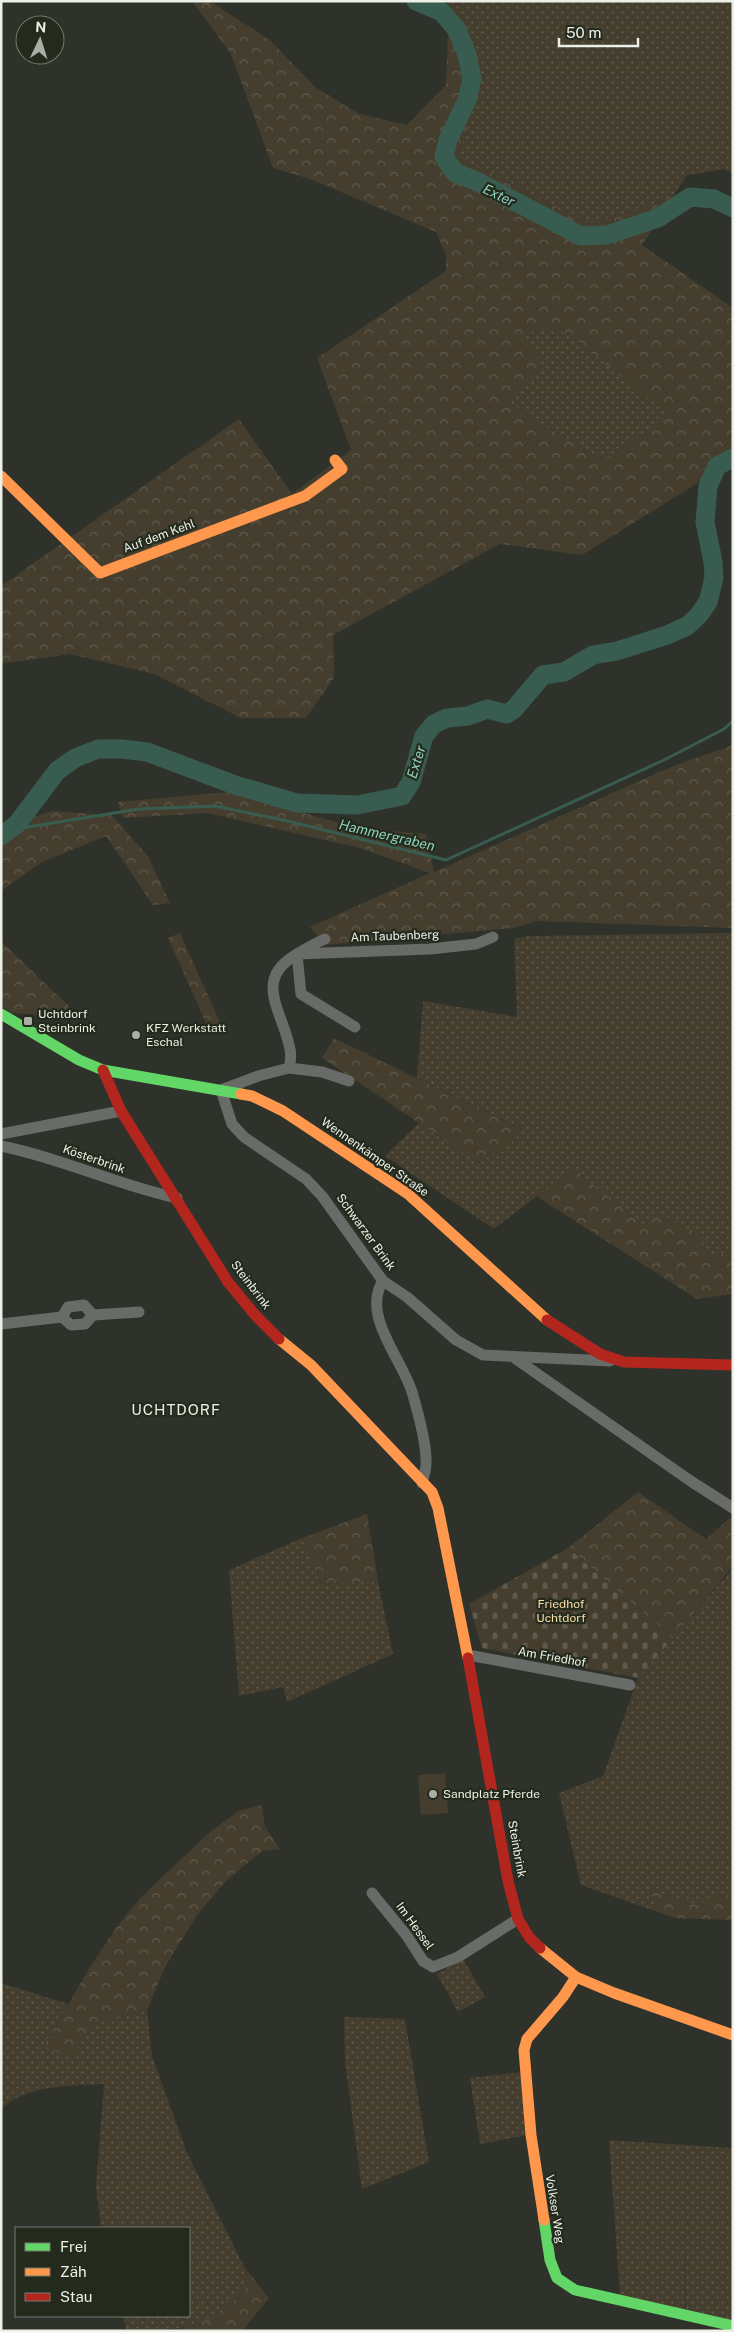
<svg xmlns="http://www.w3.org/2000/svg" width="734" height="2332" viewBox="0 0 734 2332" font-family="'Public Sans',sans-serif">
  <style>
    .green { fill: url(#green-dots) }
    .forest { fill: url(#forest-crowns); fill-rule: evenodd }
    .cemetery { fill: url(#cemetery-stones) }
    .pitch { fill: #453e2e }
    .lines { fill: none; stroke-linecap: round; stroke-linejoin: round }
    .stream { stroke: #395c51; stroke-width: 3 }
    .river { stroke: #395c51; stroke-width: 19 }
    .street { stroke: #686b67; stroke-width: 11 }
    .fast { stroke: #63d668; stroke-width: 11 }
    .slow { stroke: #ff974d; stroke-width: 11 }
    .jam { stroke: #b3261e; stroke-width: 11 }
    .poi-dot { fill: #aaaea5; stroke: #242b1d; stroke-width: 2 }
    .labels { text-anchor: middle; stroke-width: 4.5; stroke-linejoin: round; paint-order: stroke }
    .street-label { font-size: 12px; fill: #ecf0e7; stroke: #242b1d }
    .poi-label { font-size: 12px; fill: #ecf0e7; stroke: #242b1d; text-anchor: start }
    .park-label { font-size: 12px; fill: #f9dca6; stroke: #242b1d }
    .water-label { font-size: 14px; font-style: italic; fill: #8bd1bd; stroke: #242b1d }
    .quarter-label { font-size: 15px; letter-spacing: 1px; fill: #ecf0e7; stroke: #242b1d }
  </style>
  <defs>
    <pattern id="green-dots" width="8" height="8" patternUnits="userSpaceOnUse" patternTransform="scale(1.25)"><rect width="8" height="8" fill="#453e2e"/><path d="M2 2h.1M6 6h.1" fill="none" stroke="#605a4c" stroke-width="1.8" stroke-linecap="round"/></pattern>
    <pattern id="forest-crowns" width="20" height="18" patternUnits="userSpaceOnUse" patternTransform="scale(1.25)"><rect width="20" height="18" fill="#453e2e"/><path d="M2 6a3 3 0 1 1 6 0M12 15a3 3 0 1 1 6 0" fill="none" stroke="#605a4c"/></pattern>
    <pattern id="cemetery-stones" width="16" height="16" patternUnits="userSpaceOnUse" patternTransform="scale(1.25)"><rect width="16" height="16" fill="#453e2e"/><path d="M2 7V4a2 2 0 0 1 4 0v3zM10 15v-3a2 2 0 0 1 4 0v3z" fill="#605a4c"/></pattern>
  </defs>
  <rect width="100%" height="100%" fill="#2e322a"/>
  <g class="green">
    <polygon points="447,1 733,1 733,174 725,169 687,175 671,199 590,223 458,158 480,85"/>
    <polygon points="544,327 569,334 670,415 604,460 534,420 507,400 538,371 541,361 521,337"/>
    <polygon points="733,933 733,1249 711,1258 697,1233 642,1224 573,1168 494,1229 385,1156 419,1123 479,1163 522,1129 417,1078 423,1001 517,1017 514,939 529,936"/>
    <polygon points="302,1538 321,1584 378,1581 393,1654 287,1702 283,1687 239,1696 229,1570"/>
    <polygon points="733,1568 733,1896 716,1894 697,1905 650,1890 658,1912 581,1885 559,1793 603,1776 638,1678"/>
    <polygon points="463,1959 485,1997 458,2012 437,1974"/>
    <path d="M1,1983L68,2004L44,2046L95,2023L147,2011L152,2056L187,2153L245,2268L247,2287C207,2329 182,2331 127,2331L122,2316H189V2228H101L96,2187L104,2084C71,2086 26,2084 1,2110Z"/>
    <polygon points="344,2017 405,2019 429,2162 362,2189 345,2062"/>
    <polygon points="521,2072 528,2135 480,2144 470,2078"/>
    <polygon points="609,2140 733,2148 733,2323 686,2314 684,2229 685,2316 620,2297"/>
  </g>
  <g class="forest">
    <path d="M192,1H210L271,41L315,87L359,114L407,125L446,85L449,5L480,85L458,158L590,223L671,199L642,245L733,308V461L582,555L500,544L333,635L334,678L306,718H241L154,674L70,654L1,664V586L239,419L292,494L351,450L317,358L446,271V255L436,232L310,179L273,168L231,54ZM544,327L569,334L669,415L604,460L534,420L507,400L538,371L541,361L522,337Z"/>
    <polygon points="733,745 733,928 537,921 514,928 325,945 310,927 430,873 360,848 207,813 123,818 118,802 228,792 358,828 426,834 434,872 673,766"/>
    <polygon points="51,811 111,815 148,856 170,903 153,905 106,836 42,862 1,891 1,828"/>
    <polygon points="180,933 223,1029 211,1034 168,938"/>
    <polygon points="1,941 80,1017 12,1013 1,1006"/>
    <polygon points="334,1038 523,1130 479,1163 322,1058"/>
    <polygon points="573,1168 642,1224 662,1215 697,1233 711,1258 733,1249 733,1294 697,1299 536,1196"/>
    <polygon points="638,1492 706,1539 730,1518 733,1519 733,1566 673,1638 568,1548"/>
    <polygon points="367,1514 378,1581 321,1584 302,1538"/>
    <polygon points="262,1805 265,1827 280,1849 262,1851 226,1881 197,1915 165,1967 147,2011 95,2023 70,2058 44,2046 90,1967 116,1928 141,1897 209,1833 238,1811"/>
    <polygon points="650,1890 697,1905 716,1893 733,1896 733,1920 675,1918 658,1912"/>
    <path d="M245,2268L269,2298L242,2331H169C203,2324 224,2312 247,2287Z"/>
  </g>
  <polygon class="cemetery" points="568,1548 673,1638 638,1678 482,1648 469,1604"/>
  <polygon class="pitch" points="445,1773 448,1813 421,1815 418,1775"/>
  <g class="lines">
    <polyline class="stream" points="9,830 139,809 215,806 283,820 446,860 664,760 724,729 733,721"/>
    <g class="river">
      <polyline points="416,1 442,12 457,30 467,55 472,79 467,100 448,140 444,157 455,173 474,180 581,236 607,235 658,218 690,197 714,199 733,208"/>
      <polyline points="1,836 17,824 57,771 75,758 98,749 122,749 147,752 235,785 297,803 357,805 402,796 411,782 424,736 434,724 447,718 468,716 487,709 507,714 514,709 543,675 564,672 593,655 617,651 667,635 687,626 699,615 708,602 714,578 713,562 705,522 708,486 717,466 733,458"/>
    </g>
    <g class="street">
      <path d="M325,939C313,944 305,949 294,956C261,977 274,999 285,1031C289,1044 293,1054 289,1068L258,1076L221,1090L232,1124L244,1137L306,1179L322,1196L383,1281L407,1297L456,1340L483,1355L610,1361"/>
      <polyline points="297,954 430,949 476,944 493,937"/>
      <polyline points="297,954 301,994 355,1027"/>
      <polyline points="289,1068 322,1072 349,1081"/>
      <polyline points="1,1134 121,1111"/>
      <path d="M1,1146C61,1158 117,1185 177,1198"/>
      <path d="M383,1281C361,1315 402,1359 412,1392C417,1409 426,1442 426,1460C427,1467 424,1476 422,1483"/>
      <polyline points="93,1315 139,1312"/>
      <polyline points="1,1324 62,1317 71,1325 85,1324 93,1315 84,1305 68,1307 62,1317"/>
      <polyline points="516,1359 692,1482 733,1508"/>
      <polyline points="468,1655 630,1685"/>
      <polyline points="372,1893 407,1936 423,1961 433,1967 458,1957 518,1919"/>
    </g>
    <g class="fast">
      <polyline points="1,1014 79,1060 103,1070 241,1094"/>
      <polyline points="544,2220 550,2260 557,2278 575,2290 733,2326"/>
    </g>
    <g class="slow">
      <polyline points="1,476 100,573 305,496 342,469 335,460"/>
      <polyline points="241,1094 252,1096 283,1111 408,1194 547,1320"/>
      <polyline points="279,1339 311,1365 432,1492 438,1508 468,1658"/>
      <polyline points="540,1948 576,1977 614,1993 733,2035"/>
      <polyline points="544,2220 531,2135 524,2050 527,2039 563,1997 576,1977"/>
    </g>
    <g class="jam">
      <polyline points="103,1070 121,1111 228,1282 255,1315 279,1339"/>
      <polyline points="547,1320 600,1354 624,1362 733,1365"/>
      <polyline points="468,1658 508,1881 518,1919 529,1937 540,1948"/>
    </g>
  </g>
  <g class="poi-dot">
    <rect x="23" y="1016" width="10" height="10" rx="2.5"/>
    <circle cx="136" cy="1035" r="5"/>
    <circle cx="433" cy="1794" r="5"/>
  </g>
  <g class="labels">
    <g class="street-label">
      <text transform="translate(159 536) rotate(-20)" y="4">Auf dem Kehl</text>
      <text transform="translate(395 936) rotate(-2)" y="4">Am Taubenberg</text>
      <text transform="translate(375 1157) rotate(35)" y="4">Wennenkämper Straße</text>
      <text transform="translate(94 1159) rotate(19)" y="4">Kösterbrink</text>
      <text transform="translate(366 1232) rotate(54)" y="4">Schwarzer Brink</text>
      <text transform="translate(251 1285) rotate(53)" y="4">Steinbrink</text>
      <text transform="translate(552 1657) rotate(10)" y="4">Am Friedhof</text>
      <text transform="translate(517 1849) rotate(80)" y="4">Steinbrink</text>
      <text transform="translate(415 1926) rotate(54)" y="4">Im Hessel</text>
      <text transform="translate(555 2209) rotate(81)" y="4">Volkser Weg</text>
    </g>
    <g class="poi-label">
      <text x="38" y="1018">Uchtdorf<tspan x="38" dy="14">Steinbrink</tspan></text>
      <text x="146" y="1032">KFZ Werkstatt<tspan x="146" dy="14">Eschal</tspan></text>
      <text x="443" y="1798">Sandplatz Pferde</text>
    </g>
    <g class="park-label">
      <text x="561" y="1608">Friedhof<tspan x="561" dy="14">Uchtdorf</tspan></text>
    </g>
    <g class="water-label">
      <text transform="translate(499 195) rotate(26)" y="5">Exter</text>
      <text transform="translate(416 762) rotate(-73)" y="5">Exter</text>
      <text transform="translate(387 835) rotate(13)" y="5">Hammergraben</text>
    </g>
    <g class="quarter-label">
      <text x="176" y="1415">UCHTDORF</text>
    </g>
  </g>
  <rect width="734" height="2332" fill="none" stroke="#ecf0e7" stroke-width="5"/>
  <rect x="15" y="2227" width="175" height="90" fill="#242b1d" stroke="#747a6e"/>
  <rect x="25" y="2243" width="25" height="8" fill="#63d668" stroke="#747a6e"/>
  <text x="60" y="2252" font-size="15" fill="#ecf0e7">Frei</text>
  <rect x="25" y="2268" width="25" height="8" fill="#ff974d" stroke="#747a6e"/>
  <text x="60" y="2277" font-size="15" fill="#ecf0e7">Zäh</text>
  <rect x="25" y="2293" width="25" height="8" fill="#b3261e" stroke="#747a6e"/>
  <text x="60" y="2302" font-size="15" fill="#ecf0e7">Stau</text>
  <g transform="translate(40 40) rotate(4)"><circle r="24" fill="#242b1d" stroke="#747a6e"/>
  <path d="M0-4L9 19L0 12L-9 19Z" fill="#aaaea5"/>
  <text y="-8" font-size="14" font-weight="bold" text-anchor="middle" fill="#ecf0e7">N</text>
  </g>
  <path d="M559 38v8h79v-8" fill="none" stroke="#ecf0e7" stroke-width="2.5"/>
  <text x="566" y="38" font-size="15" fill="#ecf0e7" stroke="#242b1d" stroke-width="4" paint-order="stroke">50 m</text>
</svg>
